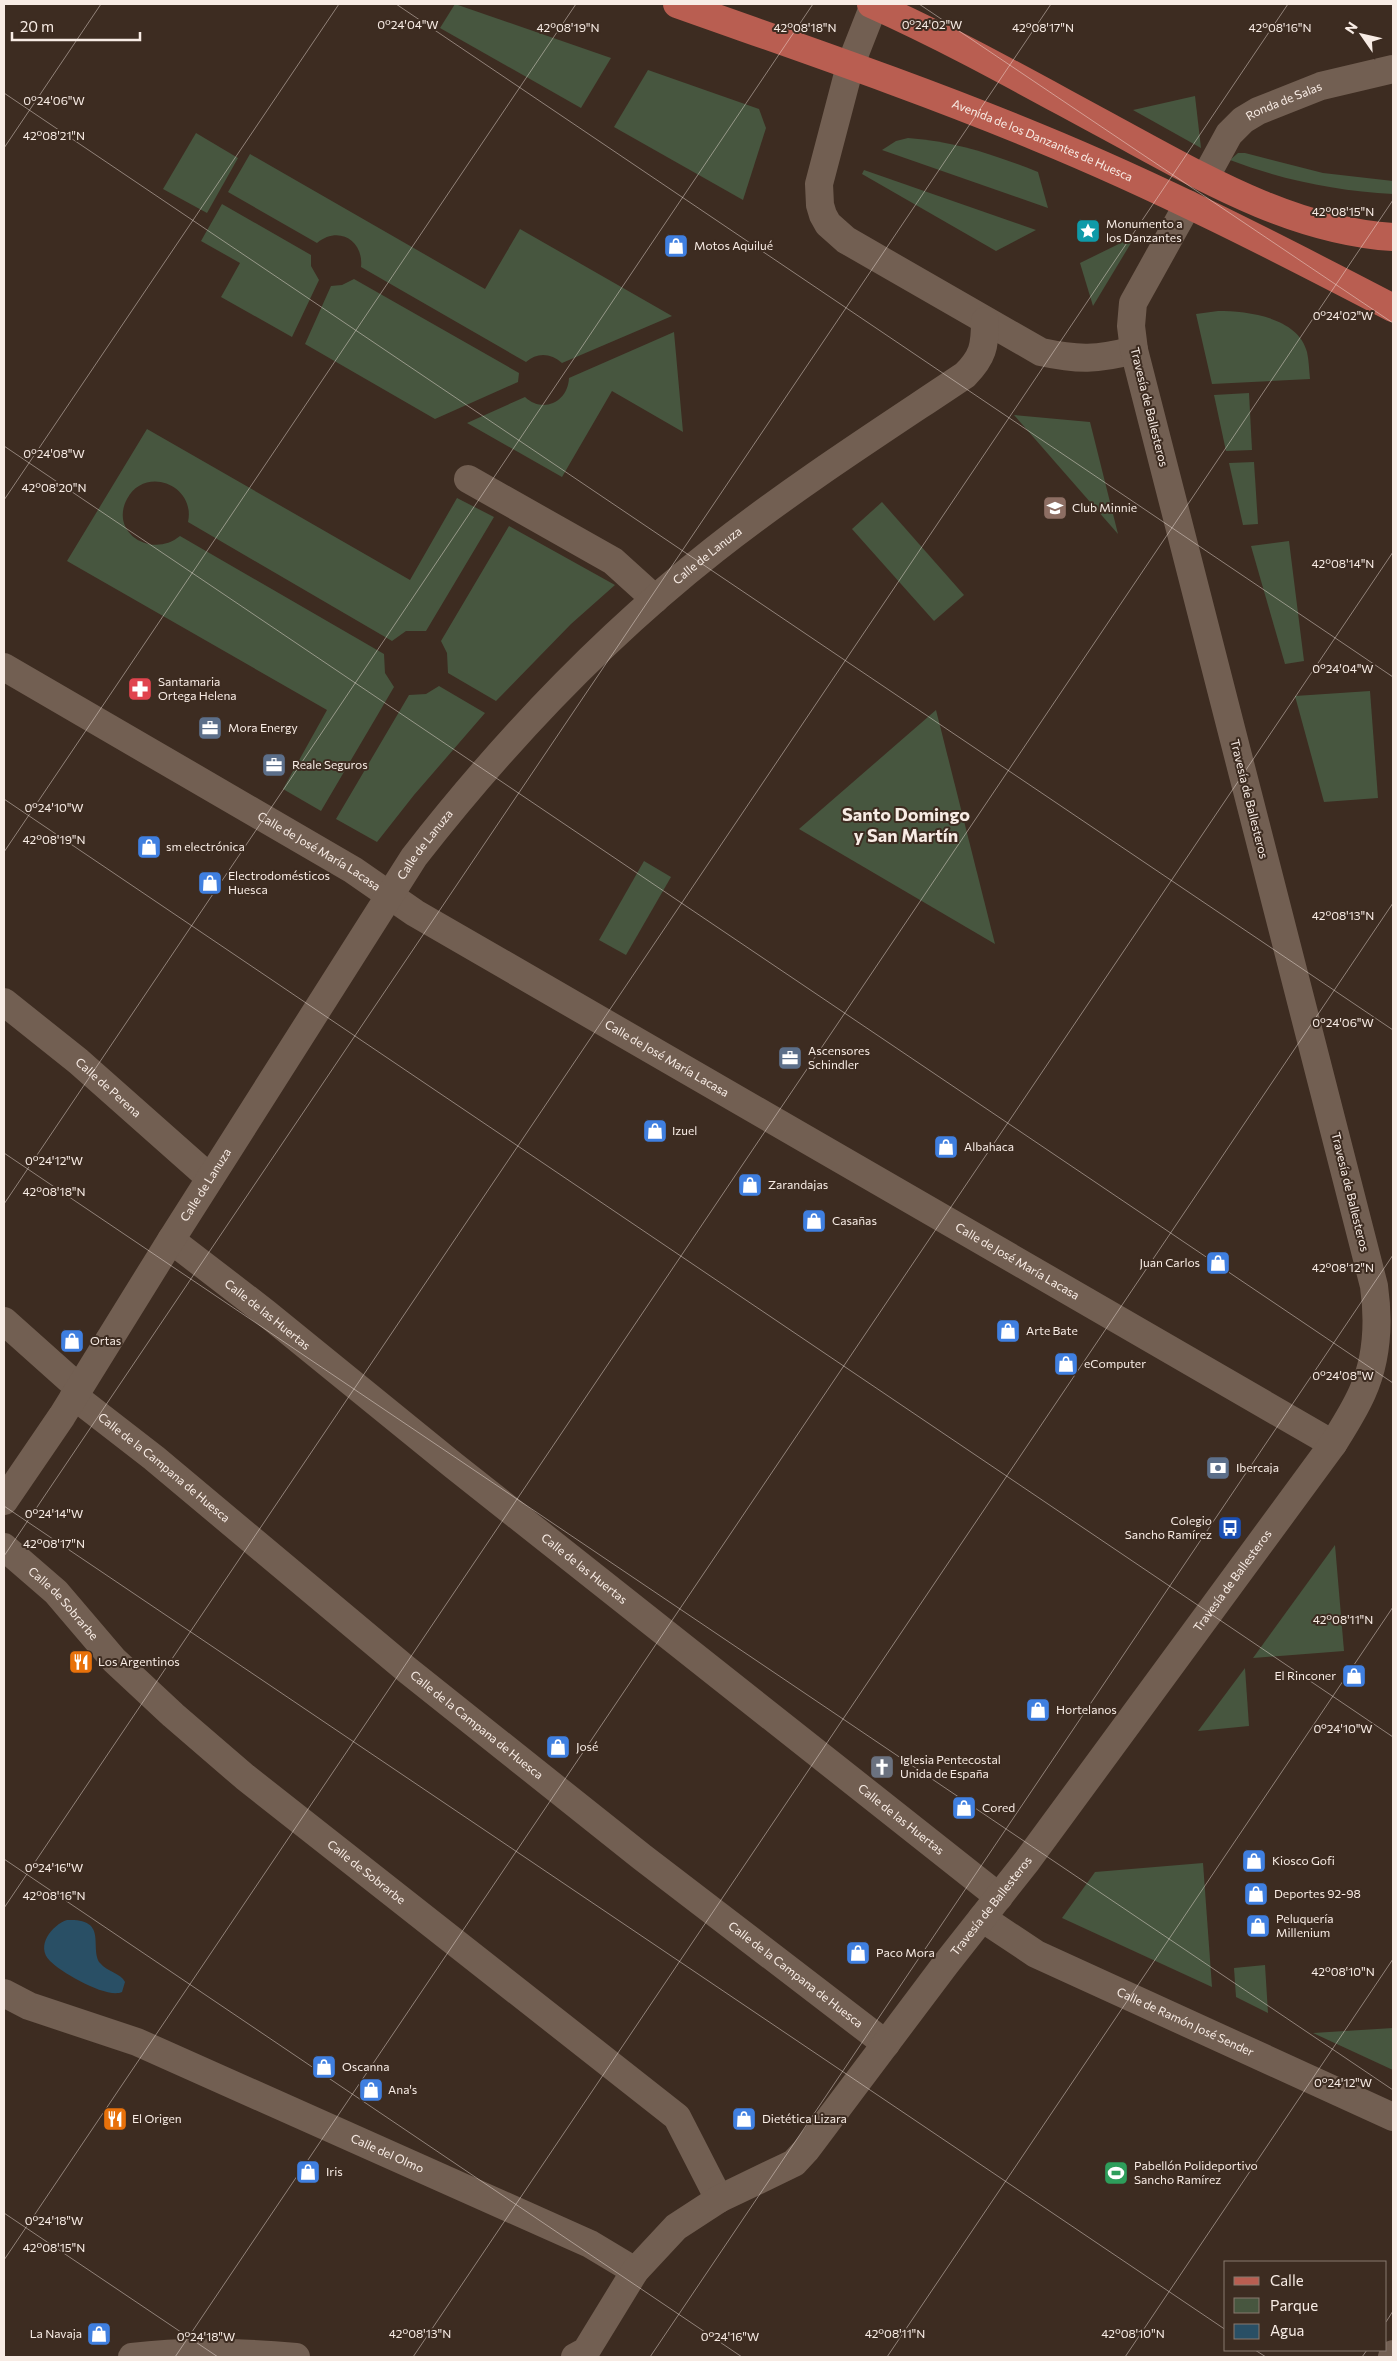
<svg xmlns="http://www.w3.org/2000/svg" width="1397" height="2361" viewBox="0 0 1397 2361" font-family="Commissioner,sans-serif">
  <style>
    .green { fill: #47563f }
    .water { fill: #294f65 }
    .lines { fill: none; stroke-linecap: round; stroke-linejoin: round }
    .minor { stroke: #725f52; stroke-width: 28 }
    .primary { stroke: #b95e51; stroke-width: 28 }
    .ticks { fill: none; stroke: #f8ece5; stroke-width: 1; stroke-opacity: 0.45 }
    .labels { text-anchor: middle; stroke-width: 4; stroke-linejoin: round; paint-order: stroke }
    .street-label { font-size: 12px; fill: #f8ece5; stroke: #3d2c21 }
    .poi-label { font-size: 12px; fill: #f8ece5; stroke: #3d2c21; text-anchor: start }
    .district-label { font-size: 18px; font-weight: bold; fill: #f8ece5; stroke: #3d2c21 }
    .ticks-label { font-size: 12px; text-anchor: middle; fill: #f8ece5; stroke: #3d2c21; stroke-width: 4; stroke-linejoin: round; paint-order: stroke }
  </style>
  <rect width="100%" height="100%" fill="#3d2c21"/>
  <g class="green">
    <polygon points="455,4 611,58 581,108 440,28"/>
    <polygon points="648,70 759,109 766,128 743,200 614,127"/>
    <polygon points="1195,96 1201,148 1133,110"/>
    <polygon points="196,133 238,158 207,213 163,189"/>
    <path d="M908,138C957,142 992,154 1038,172L1048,208L882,150L896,141Z"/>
    <path d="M1238,153H1245L1323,173L1393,181V194C1338,191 1282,180 1230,160Z"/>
    <path d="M250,154L485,289L520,229L672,316L562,363C551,353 537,352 526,362L361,267C364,241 339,225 317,243L228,192Z"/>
    <polygon points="864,170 1036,230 996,251 862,174"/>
    <polygon points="222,204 311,255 311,266 319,280 292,337 221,297 240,263 201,241"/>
    <polygon points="1133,237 1131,243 1093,306 1080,263"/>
    <polygon points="354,279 519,373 518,382 435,419 305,344 331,286 342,285"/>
    <path d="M1218,311C1247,311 1298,317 1307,352C1309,361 1309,370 1310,379L1212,384L1196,314Z"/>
    <path d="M674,332L683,432L612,391L562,477L467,423L525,397C543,414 568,402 569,378Z"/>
    <polygon points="1249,393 1252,450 1226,451 1214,395"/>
    <polygon points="1014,415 1090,422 1118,534"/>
    <path d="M147,429L410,580L457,498L494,517L426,631H406L392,641L188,522C196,485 145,465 127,499C109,533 152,559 180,536L384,654L385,673L394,687L321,811L283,789L327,710L67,561Z"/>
    <polygon points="1254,462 1258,524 1243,525 1229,463"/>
    <polygon points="882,502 964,595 934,621 852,529"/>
    <polygon points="509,526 615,585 571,624 496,701 448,673 447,653 441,641"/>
    <polygon points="1289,541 1304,661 1285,664 1251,546"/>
    <polygon points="439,686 485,713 414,795 377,842 336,819 409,695 426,694"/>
    <polygon points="1370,691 1378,798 1324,802 1295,696"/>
    <polygon points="936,710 995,944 799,829"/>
    <polygon points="644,861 671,877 626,955 599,940"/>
    <polygon points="1335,1545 1344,1651 1253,1658"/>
    <polygon points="1245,1668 1249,1726 1198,1731"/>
    <polygon points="1203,1863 1212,1987 1062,1918 1095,1872"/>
    <polygon points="1265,1965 1268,2013 1236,1997 1234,1968"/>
    <polygon points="1393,2028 1393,2070 1313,2033"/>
  </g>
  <path class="water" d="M67,1920C109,1918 89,1948 100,1963C107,1972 121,1973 125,1982L122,1992C107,1999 62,1973 50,1961C35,1946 52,1925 67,1920Z"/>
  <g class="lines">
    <g class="minor">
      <path d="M874,5L850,66L819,184L820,205L823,215L828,224L846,240L1041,352C1078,360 1097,360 1134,350"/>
      <path id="s1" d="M1205,178L1229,134L1243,120L1258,111L1321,86L1393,69"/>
      <polyline points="468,479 613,561 655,599"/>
      <path id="s2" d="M4,667L353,870L415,913L1333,1444"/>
      <path id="s3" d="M4,1002L78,1061L210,1178"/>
      <path id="s4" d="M171,1240L266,1313L453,1465L999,1897"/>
      <polyline points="4,1321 79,1388"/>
      <path id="s5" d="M74,1396L154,1458L406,1669L642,1857L886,2044"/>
      <path id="s6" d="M4,1501L62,1416L171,1240L414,857C502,744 601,639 714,550C794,487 880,432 965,375C983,357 985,346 985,321"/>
      <path id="s7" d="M4,1547L56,1592L114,1660L173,1715L245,1777L677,2117L719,2199"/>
      <path id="s8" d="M982,1918L1036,1954L1393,2117"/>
      <path id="s9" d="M4,1993L29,2006L137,2042L590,2244L635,2271"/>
      <path d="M132,2357C187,2350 241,2352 296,2357"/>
      <path id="s10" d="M575,2357L586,2351L635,2271L676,2227L719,2199L794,2163L806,2150L945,1965L1027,1861L1333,1444C1343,1428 1354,1411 1362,1393C1377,1360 1379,1322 1374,1286L1134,350L1131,326L1133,303L1188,204"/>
      <polyline points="1392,2357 1393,2354"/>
    </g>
    <g class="primary">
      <path id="s11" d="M677,4C798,47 919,88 1037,137C1159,187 1276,247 1393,308"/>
      <path d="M871,4C954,41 1033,86 1113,129C1200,176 1292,231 1393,237"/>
    </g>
  </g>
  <path class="ticks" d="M396,4L1393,677M919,4L1393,323M4,93L1393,1030M4,148L101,4M4,446L1393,1383M4,500L339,4M4,799L1393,1737M4,852L576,4M4,1153L1393,2090M4,1204L813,4M4,1506L1226,2330M4,1556L1051,4M4,1859L742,2357M4,1908L1288,4M4,2213L218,2357M4,2260L1393,200M1386,2322L1393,2311M1255,2350L1266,2357M175,2357L1393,552M413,2357L1393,903M650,2357L1393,1255M887,2357L1393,1607M1125,2357L1393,1959M1362,2357L1367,2350"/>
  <defs>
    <symbol id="sight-square" viewBox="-11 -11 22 22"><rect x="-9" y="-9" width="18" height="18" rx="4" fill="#0f9aa8" stroke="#3d2c21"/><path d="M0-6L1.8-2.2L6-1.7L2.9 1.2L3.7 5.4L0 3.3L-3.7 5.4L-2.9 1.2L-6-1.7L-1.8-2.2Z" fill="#fff"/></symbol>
    <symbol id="shop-square" viewBox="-11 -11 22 22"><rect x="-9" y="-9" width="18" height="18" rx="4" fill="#3f7fe0" stroke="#3d2c21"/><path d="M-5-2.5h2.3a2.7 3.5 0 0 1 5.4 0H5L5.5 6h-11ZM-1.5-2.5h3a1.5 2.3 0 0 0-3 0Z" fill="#fff"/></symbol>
    <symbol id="school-square" viewBox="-11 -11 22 22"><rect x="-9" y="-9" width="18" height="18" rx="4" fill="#8d6e63" stroke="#3d2c21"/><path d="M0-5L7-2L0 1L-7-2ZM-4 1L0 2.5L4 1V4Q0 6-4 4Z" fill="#fff"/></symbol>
    <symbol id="pharmacy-square" viewBox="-11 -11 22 22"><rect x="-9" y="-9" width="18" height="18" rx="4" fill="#e0444e" stroke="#3d2c21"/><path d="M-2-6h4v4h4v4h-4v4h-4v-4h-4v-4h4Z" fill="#fff"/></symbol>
    <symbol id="office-square" viewBox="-11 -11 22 22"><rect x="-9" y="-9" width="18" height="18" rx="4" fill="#5c6f8a" stroke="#3d2c21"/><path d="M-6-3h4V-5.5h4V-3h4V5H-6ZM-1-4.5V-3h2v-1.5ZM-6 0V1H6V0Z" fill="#fff"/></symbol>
    <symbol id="bank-square" viewBox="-11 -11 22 22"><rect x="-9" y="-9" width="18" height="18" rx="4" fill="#5c6f8a" stroke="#3d2c21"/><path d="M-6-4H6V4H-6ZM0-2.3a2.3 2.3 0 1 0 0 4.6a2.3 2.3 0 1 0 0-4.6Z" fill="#fff"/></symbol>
    <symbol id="bus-square" viewBox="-11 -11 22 22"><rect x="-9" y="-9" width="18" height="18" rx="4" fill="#1a4fb4" stroke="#3d2c21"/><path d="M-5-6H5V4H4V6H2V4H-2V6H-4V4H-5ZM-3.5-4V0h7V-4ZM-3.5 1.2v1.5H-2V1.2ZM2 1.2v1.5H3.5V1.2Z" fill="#fff"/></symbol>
    <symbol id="restaurant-square" viewBox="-11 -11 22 22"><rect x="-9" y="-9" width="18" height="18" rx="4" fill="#e8710a" stroke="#3d2c21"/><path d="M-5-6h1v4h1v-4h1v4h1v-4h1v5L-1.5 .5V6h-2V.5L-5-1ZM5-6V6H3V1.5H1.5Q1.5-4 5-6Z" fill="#fff"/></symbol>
    <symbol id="church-square" viewBox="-11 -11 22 22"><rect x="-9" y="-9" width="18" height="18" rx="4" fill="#6b7280" stroke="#3d2c21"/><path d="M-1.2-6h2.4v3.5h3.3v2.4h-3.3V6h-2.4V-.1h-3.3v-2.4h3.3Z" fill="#fff"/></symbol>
    <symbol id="stadium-square" viewBox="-11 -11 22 22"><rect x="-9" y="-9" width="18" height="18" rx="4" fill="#2e9e5b" stroke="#3d2c21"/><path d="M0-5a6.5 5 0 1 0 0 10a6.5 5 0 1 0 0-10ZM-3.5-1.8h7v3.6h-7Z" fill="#fff"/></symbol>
  </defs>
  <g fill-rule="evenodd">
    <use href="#sight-square" x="1074" y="217" width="28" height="28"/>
    <use href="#shop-square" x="662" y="232" width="28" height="28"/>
    <use href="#school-square" x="1041" y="494" width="28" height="28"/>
    <use href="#pharmacy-square" x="126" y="675" width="28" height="28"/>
    <use href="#office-square" x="196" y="714" width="28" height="28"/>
    <use href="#office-square" x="260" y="751" width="28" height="28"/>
    <use href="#shop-square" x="135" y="833" width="28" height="28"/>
    <use href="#shop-square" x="196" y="869" width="28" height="28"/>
    <use href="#office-square" x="776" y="1044" width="28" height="28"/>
    <use href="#shop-square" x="641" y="1117" width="28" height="28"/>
    <use href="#shop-square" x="932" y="1133" width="28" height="28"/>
    <use href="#shop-square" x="736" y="1171" width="28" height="28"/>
    <use href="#shop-square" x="800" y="1207" width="28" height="28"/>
    <use href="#shop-square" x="1204" y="1249" width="28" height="28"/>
    <use href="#shop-square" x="994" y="1317" width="28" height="28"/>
    <use href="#shop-square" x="58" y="1327" width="28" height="28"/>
    <use href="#shop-square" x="1052" y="1350" width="28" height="28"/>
    <use href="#bank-square" x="1204" y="1454" width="28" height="28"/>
    <use href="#bus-square" x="1216" y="1514" width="28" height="28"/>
    <use href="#restaurant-square" x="67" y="1648" width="28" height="28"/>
    <use href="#shop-square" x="1340" y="1662" width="28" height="28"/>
    <use href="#shop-square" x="1024" y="1696" width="28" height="28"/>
    <use href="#shop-square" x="544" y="1733" width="28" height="28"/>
    <use href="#church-square" x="868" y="1753" width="28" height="28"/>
    <use href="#shop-square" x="950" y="1794" width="28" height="28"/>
    <use href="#shop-square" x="1240" y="1847" width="28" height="28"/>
    <use href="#shop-square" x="1242" y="1880" width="28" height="28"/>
    <use href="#shop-square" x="1244" y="1912" width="28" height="28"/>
    <use href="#shop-square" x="844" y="1939" width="28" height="28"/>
    <use href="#shop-square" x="310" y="2053" width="28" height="28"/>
    <use href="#shop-square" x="357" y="2076" width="28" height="28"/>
    <use href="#restaurant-square" x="101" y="2105" width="28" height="28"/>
    <use href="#shop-square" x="730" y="2105" width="28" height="28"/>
    <use href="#shop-square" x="294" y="2158" width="28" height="28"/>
    <use href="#stadium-square" x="1102" y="2159" width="28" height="28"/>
    <use href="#shop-square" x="85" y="2320" width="28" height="28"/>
  </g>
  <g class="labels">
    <g class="street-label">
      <text dy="4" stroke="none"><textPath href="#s1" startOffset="115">Ronda de Salas</textPath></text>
      <text dy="4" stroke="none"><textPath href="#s11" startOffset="390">Avenida de los Danzantes de Huesca</textPath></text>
      <text transform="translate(1149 407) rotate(76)" y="4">Travesía de Ballesteros</text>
      <text dy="4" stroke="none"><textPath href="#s6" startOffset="1185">Calle de Lanuza</textPath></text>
      <text transform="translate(1249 799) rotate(76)" y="4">Travesía de Ballesteros</text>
      <text dy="4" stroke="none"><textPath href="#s6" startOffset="780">Calle de Lanuza</textPath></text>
      <text dy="4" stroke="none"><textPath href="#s2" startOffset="365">Calle de José María Lacasa</textPath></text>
      <text dy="4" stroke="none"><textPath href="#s2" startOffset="770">Calle de José María Lacasa</textPath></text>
      <text dy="4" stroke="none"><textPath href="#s3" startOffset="135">Calle de Perena</textPath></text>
      <text dy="4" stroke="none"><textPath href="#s6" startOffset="375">Calle de Lanuza</textPath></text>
      <text transform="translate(1350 1192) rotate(76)" y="4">Travesía de Ballesteros</text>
      <text dy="4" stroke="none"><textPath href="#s2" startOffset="1175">Calle de José María Lacasa</textPath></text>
      <text dy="4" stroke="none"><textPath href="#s4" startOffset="122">Calle de las Huertas</textPath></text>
      <text dy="4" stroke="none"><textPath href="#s5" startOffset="115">Calle de la Campana de Huesca</textPath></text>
      <text dy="4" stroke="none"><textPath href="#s4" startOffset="528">Calle de las Huertas</textPath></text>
      <text dy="4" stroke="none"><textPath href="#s10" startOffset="1030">Travesía de Ballesteros</textPath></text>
      <text dy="4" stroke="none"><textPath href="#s7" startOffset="82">Calle de Sobrarbe</textPath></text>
      <text dy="4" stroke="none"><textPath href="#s5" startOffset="520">Calle de la Campana de Huesca</textPath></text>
      <text dy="4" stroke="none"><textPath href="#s4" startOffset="932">Calle de las Huertas</textPath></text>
      <text dy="4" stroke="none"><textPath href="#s7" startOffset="488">Calle de Sobrarbe</textPath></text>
      <text dy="4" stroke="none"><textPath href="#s10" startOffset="625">Travesía de Ballesteros</textPath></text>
      <text dy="4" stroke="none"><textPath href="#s5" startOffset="925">Calle de la Campana de Huesca</textPath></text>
      <text dy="4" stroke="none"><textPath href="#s8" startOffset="229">Calle de Ramón José Sender</textPath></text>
      <text dy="4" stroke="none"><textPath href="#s9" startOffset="416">Calle del Olmo</textPath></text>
    </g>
    <g class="poi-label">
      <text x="1106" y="228">Monumento a<tspan x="1106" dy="14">los Danzantes</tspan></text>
      <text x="694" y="250">Motos Aquilué</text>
      <text x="1072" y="512">Club Minnie</text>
      <text x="158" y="686">Santamaria<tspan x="158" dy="14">Ortega Helena</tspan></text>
      <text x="228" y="732">Mora Energy</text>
      <text x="292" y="769">Reale Seguros</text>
      <text x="166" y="851">sm electrónica</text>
      <text x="228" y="880">Electrodomésticos<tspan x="228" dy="14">Huesca</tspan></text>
      <text x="808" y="1055">Ascensores<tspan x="808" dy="14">Schindler</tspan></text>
      <text x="672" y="1135">Izuel</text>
      <text x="964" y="1151">Albahaca</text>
      <text x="768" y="1189">Zarandajas</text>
      <text x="832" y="1225">Casañas</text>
      <text x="1200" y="1267" text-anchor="end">Juan Carlos</text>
      <text x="1026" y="1335">Arte Bate</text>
      <text x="90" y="1345">Ortas</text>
      <text x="1084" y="1368">eComputer</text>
      <text x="1236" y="1472">Ibercaja</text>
      <text x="1212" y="1525" text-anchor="end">Colegio<tspan x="1212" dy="14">Sancho Ramírez</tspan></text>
      <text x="98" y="1666">Los Argentinos</text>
      <text x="1336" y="1680" text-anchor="end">El Rinconer</text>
      <text x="1056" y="1714">Hortelanos</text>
      <text x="576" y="1751">José</text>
      <text x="900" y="1764">Iglesia Pentecostal<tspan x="900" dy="14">Unida de España</tspan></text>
      <text x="982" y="1812">Cored</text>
      <text x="1272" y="1865">Kiosco Gofi</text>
      <text x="1274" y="1898">Deportes 92-98</text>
      <text x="1276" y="1923">Peluquería<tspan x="1276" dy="14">Millenium</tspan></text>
      <text x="876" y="1957">Paco Mora</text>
      <text x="342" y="2071">Oscanna</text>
      <text x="388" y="2094">Ana's</text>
      <text x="132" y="2123">El Origen</text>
      <text x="762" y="2123">Dietética Lizara</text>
      <text x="1134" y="2170">Pabellón Polideportivo<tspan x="1134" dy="14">Sancho Ramírez</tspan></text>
      <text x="326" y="2176">Iris</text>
      <text x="82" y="2338" text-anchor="end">La Navaja</text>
    </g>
    <g class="district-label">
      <text x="906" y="821">Santo Domingo<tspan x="906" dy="21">y San Martín</tspan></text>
    </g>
  </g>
  <g class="ticks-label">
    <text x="408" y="29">0°24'04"W</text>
    <text x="932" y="29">0°24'02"W</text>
    <text x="568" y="32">42°08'19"N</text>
    <text x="805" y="32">42°08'18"N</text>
    <text x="1043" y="32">42°08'17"N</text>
    <text x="1280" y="32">42°08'16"N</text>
    <text x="54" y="105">0°24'06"W</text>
    <text x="54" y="140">42°08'21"N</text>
    <text x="1343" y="216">42°08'15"N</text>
    <text x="1343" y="320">0°24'02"W</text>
    <text x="54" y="458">0°24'08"W</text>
    <text x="54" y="492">42°08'20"N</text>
    <text x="1343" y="568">42°08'14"N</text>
    <text x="1343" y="673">0°24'04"W</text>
    <text x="54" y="812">0°24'10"W</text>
    <text x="54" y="844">42°08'19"N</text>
    <text x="1343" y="920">42°08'13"N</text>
    <text x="1343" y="1027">0°24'06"W</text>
    <text x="54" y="1165">0°24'12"W</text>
    <text x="54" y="1196">42°08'18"N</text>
    <text x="1343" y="1272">42°08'12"N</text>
    <text x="1343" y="1380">0°24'08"W</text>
    <text x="54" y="1518">0°24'14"W</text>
    <text x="54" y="1548">42°08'17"N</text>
    <text x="1343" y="1624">42°08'11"N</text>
    <text x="1343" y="1733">0°24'10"W</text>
    <text x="54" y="1872">0°24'16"W</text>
    <text x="54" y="1900">42°08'16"N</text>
    <text x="1343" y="1976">42°08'10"N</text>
    <text x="1343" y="2087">0°24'12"W</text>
    <text x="54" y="2225">0°24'18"W</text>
    <text x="54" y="2252">42°08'15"N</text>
    <text x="420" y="2338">42°08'13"N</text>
    <text x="895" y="2338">42°08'11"N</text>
    <text x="1133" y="2338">42°08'10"N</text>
    <text x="206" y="2341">0°24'18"W</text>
    <text x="730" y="2341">0°24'16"W</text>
  </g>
  <rect width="1397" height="2361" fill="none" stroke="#f8ece5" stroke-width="10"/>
  <rect x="1224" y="2261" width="162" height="90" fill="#3d2c21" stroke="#88796f"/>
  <rect x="1234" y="2277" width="25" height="8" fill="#b95e51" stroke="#88796f"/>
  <text x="1270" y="2286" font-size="15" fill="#f8ece5">Calle</text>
  <rect x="1234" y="2298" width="25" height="15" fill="#47563f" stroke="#88796f"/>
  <text x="1270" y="2311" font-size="15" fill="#f8ece5">Parque</text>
  <rect x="1234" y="2324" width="25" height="15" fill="#294f65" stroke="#88796f"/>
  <text x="1270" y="2336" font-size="15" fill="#f8ece5">Agua</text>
  <g transform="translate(1362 35) rotate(304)" stroke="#3d2c21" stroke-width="4" paint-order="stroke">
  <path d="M0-4L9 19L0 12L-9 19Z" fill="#f8ece5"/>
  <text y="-8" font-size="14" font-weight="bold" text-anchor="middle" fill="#f8ece5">N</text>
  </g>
  <path d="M12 32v8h128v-8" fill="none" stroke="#f8ece5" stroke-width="2.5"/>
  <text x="20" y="32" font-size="15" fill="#f8ece5" stroke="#3d2c21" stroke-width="4" paint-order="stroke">20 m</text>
</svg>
